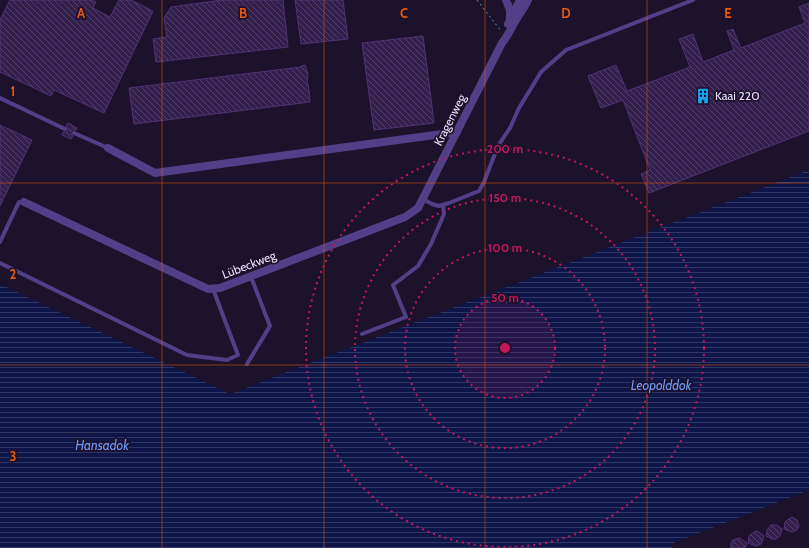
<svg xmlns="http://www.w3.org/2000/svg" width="809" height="548" viewBox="0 0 809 548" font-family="Cabin,sans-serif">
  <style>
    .water { fill: url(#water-rules) }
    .building { fill: url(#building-back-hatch); stroke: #503276 }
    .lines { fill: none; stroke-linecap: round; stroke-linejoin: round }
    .path { stroke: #36a2b9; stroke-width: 1; stroke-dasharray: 2 3; stroke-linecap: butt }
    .lane { stroke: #533f88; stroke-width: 4 }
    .street { stroke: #533f88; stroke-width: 8 }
    .grid { fill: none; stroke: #e8590c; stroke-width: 1; stroke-opacity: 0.55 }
    .ring { fill: none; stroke: #c2185b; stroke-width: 2; stroke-dasharray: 2 4 }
    .labels { text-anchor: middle; stroke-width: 3.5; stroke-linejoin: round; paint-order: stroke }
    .poi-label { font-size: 12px; fill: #e9ddfe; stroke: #1c122b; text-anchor: start }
    .street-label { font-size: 12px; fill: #e9ddfe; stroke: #1c122b }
    .water-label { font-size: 13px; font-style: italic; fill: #7099f9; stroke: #1c122b }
    .grid-label { font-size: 13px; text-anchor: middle; font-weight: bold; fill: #e8590c; stroke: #1c122b; stroke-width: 3.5; stroke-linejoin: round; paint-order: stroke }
    .centre { fill: #c2185b; stroke: #1c122b; stroke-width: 2 }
    .ring-label { font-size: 12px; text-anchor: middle; font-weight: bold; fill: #c2185b; stroke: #1c122b; stroke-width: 3.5; stroke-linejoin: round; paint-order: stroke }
  </style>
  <defs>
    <pattern id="water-rules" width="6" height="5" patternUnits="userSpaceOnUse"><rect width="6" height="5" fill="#0e1548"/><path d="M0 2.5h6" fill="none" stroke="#313763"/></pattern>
    <pattern id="building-back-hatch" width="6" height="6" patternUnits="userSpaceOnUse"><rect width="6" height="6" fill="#321f4b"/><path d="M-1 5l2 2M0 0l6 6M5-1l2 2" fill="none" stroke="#503f66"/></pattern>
  </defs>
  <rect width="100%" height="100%" fill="#1c122b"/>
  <polygon class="water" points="809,170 809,490 671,544 672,548 0,548 0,284 230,394"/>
  <g class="building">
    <polygon points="10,0 92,0 96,2 93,8 110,17 119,0 131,0 153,11 104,113 54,90 51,96 0,72 0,20"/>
    <polygon points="222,0 283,0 288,47 156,62 153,39 167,37 164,18 171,7"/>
    <polygon points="295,0 343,0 348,39 301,44"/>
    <polygon points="809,3 809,131 649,193 641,174 650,170 623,100 601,108 588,76 616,65 627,91 690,67 679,39 693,34 703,62 734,50 727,31 733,29 741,48 805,23 799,7"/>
    <polygon points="423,36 434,123 374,130 362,43"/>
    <polygon points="305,65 308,74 307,80 309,90 310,102 134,124 129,88 301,67 301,66"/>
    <polygon points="68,123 77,128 76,130 73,130 71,131 71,134 73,136 71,139 62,135 63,132 66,132 68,131 68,128 66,126"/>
    <polygon points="0,125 32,140 0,206"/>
    <polygon points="792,517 797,520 799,526 797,530 792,532 784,529 785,522 787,520"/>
    <polygon points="771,525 777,525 782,529 780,536 776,539 772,539 766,536 767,530"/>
    <polygon points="756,531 759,532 764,536 762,542 761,544 756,546 748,543 749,536 751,534"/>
    <polygon points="739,538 741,539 747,543 745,548 731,548 731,543 733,540"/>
  </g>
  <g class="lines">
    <polyline class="path" points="477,0 501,31"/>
    <g class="lane">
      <polyline points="0,98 65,129"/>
      <polyline points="74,133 108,148"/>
      <polyline points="423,199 432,204 439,206 449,203 479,191 484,182 498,146 510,128 519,108 541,72 566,50 693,0"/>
      <polyline points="0,242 19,202 24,202"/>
      <polyline points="0,263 187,355 227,360 238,355 213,289"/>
      <polyline points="362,334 406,317 393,285 418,266 431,244 444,214 443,205"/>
      <polyline points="247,364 270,326 251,277"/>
    </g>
    <g class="street">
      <polyline points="506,0 510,10 510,18"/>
      <polyline points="508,24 520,0"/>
      <polyline points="108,148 155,173 457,132"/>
      <path d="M24,202L208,289L220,288L405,217L418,208L502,43C508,36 511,28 516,20C520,13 525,7 528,0"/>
    </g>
  </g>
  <path class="grid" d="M162,0V548M324,0V548M485,0V548M647,0V548M0,183H809M0,365H809"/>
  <circle cx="505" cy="348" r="50" fill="#c2185b" fill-opacity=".12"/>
  <g class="ring">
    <circle cx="505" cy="348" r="50"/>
    <circle cx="505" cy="348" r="100"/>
    <circle cx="505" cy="348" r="150"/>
    <circle cx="505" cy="348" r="199"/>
  </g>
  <defs>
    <symbol id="building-bare" viewBox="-9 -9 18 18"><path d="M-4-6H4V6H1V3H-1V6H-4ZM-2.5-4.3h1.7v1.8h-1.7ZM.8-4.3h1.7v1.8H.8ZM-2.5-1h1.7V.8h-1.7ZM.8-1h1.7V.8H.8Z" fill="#12a8f5" stroke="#1c122b" stroke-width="2.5" paint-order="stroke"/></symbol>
  </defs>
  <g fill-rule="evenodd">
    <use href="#building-bare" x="692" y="85" width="22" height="22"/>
  </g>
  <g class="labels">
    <g class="poi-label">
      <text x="715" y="100">Kaai 220</text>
    </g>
    <g class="street-label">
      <text transform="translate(450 120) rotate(-63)" y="4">Kragenweg</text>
      <text transform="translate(249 265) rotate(-21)" y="4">Lübeckweg</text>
    </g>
    <g class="water-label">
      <text x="661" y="390">Leopolddok</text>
      <text x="102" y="450">Hansadok</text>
    </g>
  </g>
  <g class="grid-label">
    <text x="81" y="18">A</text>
    <text x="243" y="18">B</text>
    <text x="404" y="18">C</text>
    <text x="566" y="18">D</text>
    <text x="728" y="18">E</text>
    <text x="13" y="96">1</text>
    <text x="13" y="279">2</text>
    <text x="13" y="461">3</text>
  </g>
  <circle cx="505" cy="348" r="6" class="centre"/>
  <g class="ring-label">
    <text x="505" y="153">200 m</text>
    <text x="505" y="202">150 m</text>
    <text x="505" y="252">100 m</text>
    <text x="505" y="302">50 m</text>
  </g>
</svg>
